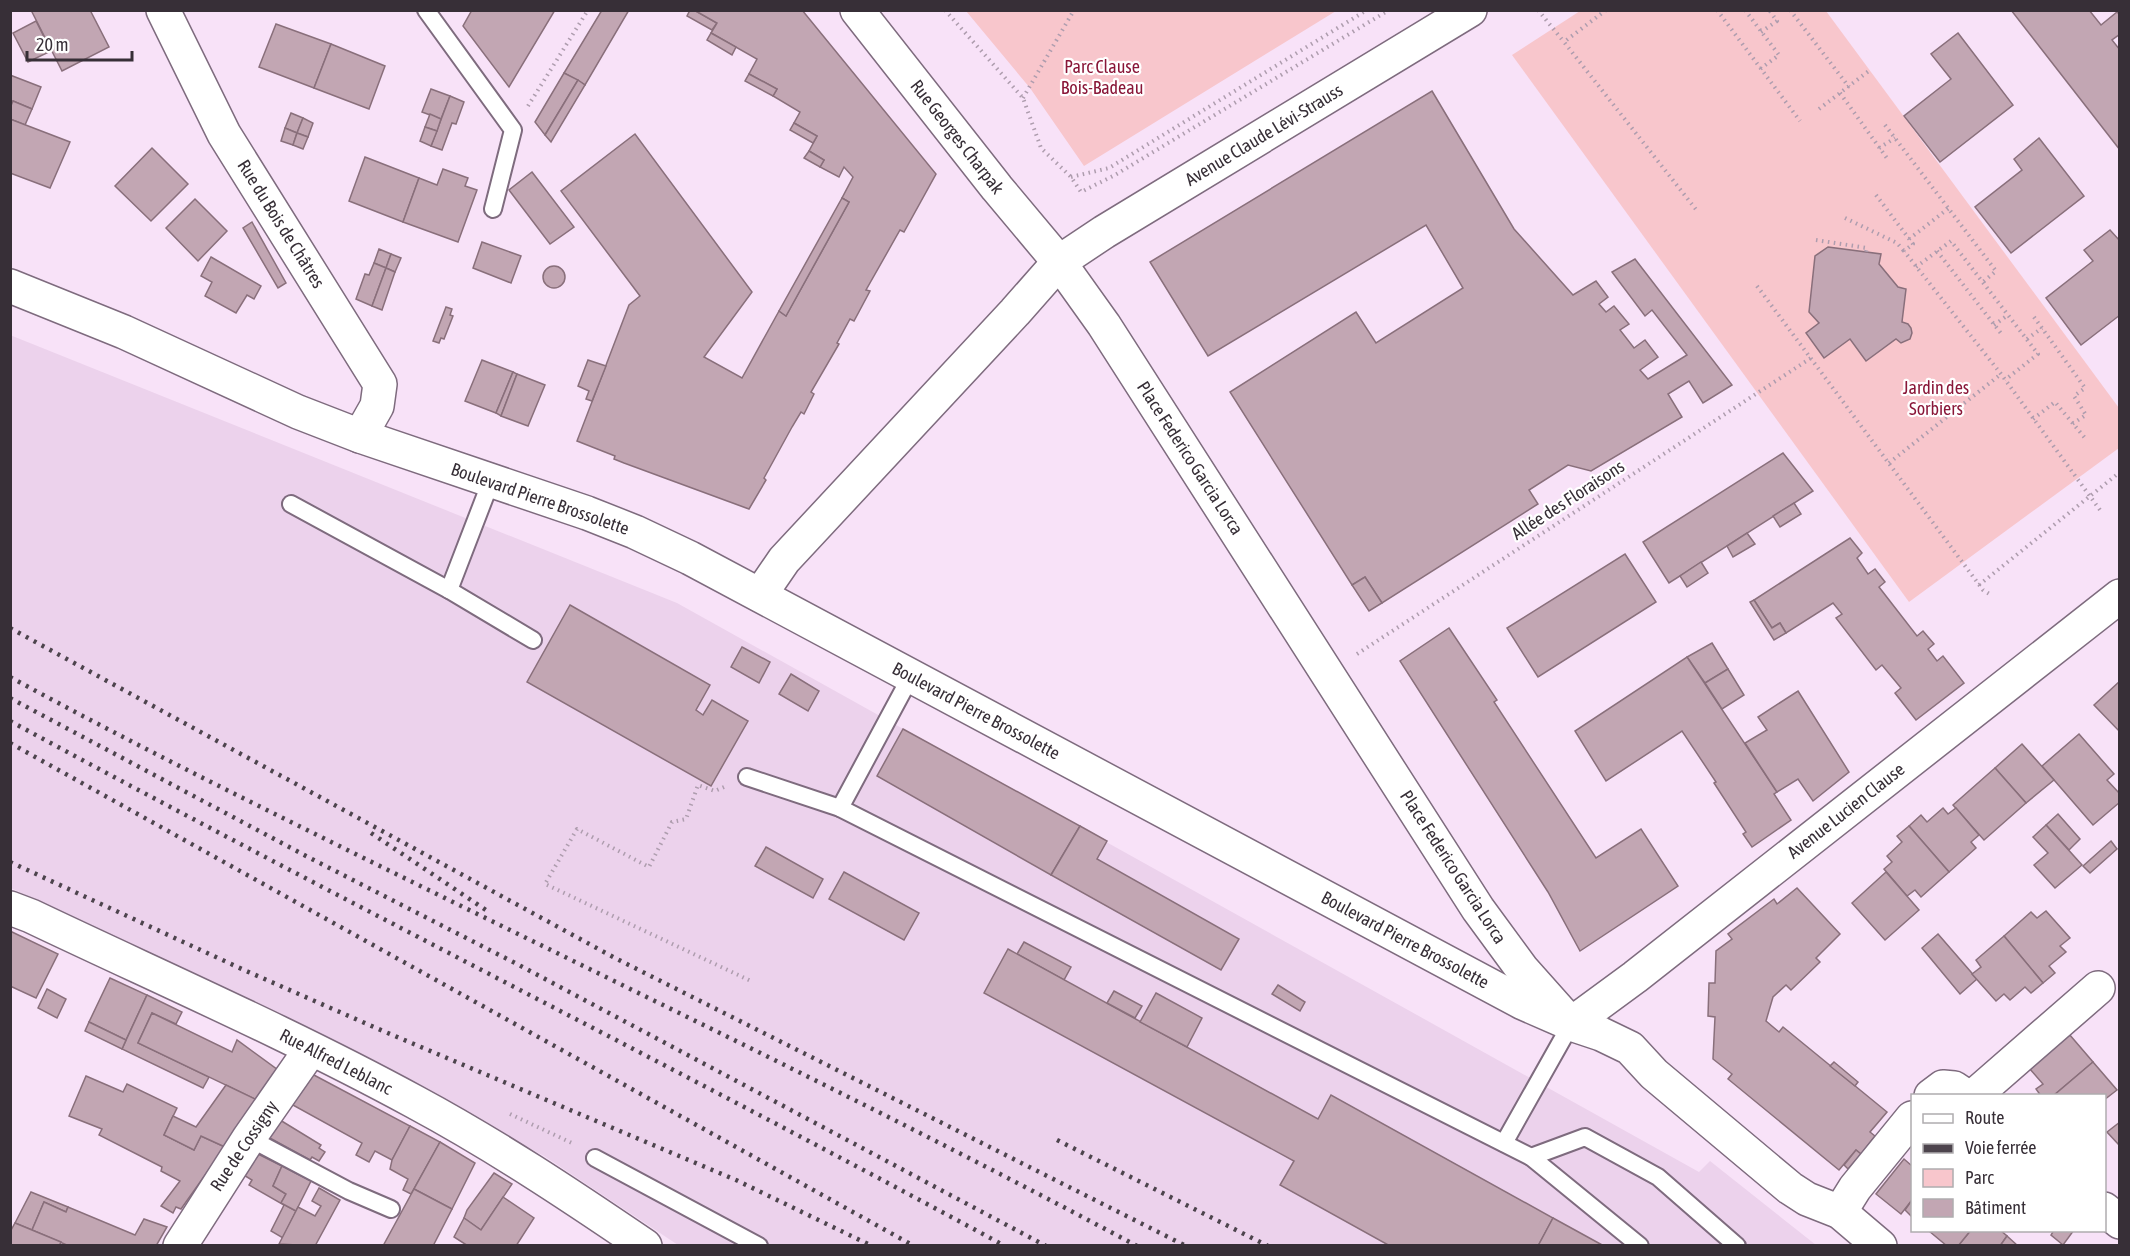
<svg xmlns="http://www.w3.org/2000/svg" width="2130" height="1256" viewBox="0 0 2130 1256" font-family="'Asap Condensed',sans-serif">
  <style>
    .built { fill: #ecd2ec }
    .green { fill: #f8c6cc }
    .building { fill: #c2a6b3; stroke: #896f7b; stroke-width: 1.5 }
    .lines { fill: none; stroke-linecap: round; stroke-linejoin: round }
    .service-casing { stroke: #7e6b7e; stroke-width: 20 }
    .minor-casing { stroke: #7e6b7e; stroke-width: 36 }
    .secondary-casing { stroke: #7e6b7e; stroke-width: 36 }
    .path { stroke: #ae9dae; stroke-width: 4; stroke-dasharray: 1.5 4.5; stroke-linecap: butt }
    .service { stroke: #fff; stroke-width: 16 }
    .minor { stroke: #fff; stroke-width: 33 }
    .secondary { stroke: #fff; stroke-width: 33 }
    .rail { stroke: #4d444d; stroke-width: 4.5; stroke-dasharray: 3 6; stroke-linecap: butt }
    .labels { text-anchor: middle; stroke-width: 4.5; stroke-linejoin: round; paint-order: stroke }
    .park-label { font-size: 18px; fill: #891638; stroke: #fff }
    .street-label { font-size: 18px; fill: #372f37; stroke: #fff }
  </style>
  <rect width="100%" height="100%" fill="#f8e2f8"/>
  <polygon class="built" points="10,335 677,603 1699,1172 1710,1161 1816,1245 678,1245 544,1156 329,1041 11,888"/>
  <g class="green">
    <polygon points="966,11 1336,11 1084,166 1030,88"/>
    <polygon points="1580,11 1826,11 2119,408 2119,448 1909,602 1512,55"/>
  </g>
  <g class="building">
    <polygon points="31,10 90,10 109,47 62,71"/>
    <polygon points="472,10 555,10 509,87 463,26"/>
    <polygon points="602,10 629,10 585,85 564,73"/>
    <polygon points="690,10 694,10 717,23 712,30 687,16"/>
    <polygon points="694,10 802,10 936,174 904,232 900,230 866,290 870,291 854,321 850,319 837,343 839,344 811,392 814,394 804,414 801,412 792,427 764,478 766,480 749,509 624,463 614,459 615,456 577,441 629,305 640,296 561,191 635,134 752,292 704,357 742,378 779,311 786,316 849,202 842,198 853,177 844,167 839,177 820,167 824,160 809,151 817,136 794,123 800,112 773,96 777,89 749,74 757,59 711,33 717,23"/>
    <polygon points="2011,10 2089,10 2101,25 2117,12 2120,15 2120,34 2112,40 2120,50 2120,150"/>
    <polygon points="36,21 51,51 28,62 13,33"/>
    <polygon points="276,24 331,44 314,88 259,67"/>
    <polygon points="711,33 736,47 732,55 707,40"/>
    <polygon points="1958,33 2013,105 1940,162 1904,116 1951,79 1931,54"/>
    <polygon points="331,44 385,66 369,109 314,88"/>
    <polygon points="564,73 578,80 545,135 535,122"/>
    <polygon points="749,74 777,89 773,96 745,81"/>
    <polygon points="10,75 41,87 32,109 13,101 10,108"/>
    <polygon points="578,80 585,85 551,142 545,135"/>
    <polygon points="431,89 450,96 441,119 422,112"/>
    <polygon points="1432,91 1514,229 1573,295 1596,281 1608,297 1599,304 1606,312 1614,306 1629,324 1620,330 1634,348 1645,340 1658,357 1640,370 1648,379 1687,355 1652,310 1645,316 1612,272 1635,259 1732,385 1703,403 1689,381 1668,394 1682,417 1591,471 1568,465 1529,490 1538,504 1382,603 1365,577 1352,585 1230,392 1356,312 1376,343 1463,288 1426,225 1208,356 1150,262"/>
    <polygon points="450,96 464,102 456,124 452,123 442,150 431,146"/>
    <polygon points="13,101 32,109 25,125 10,119 10,108"/>
    <polygon points="291,113 303,118 297,133 285,128"/>
    <polygon points="430,114 441,119 437,131 425,127"/>
    <polygon points="303,118 313,123 308,137 297,133"/>
    <polygon points="10,119 70,142 50,188 10,173"/>
    <polygon points="794,123 817,136 813,143 790,130"/>
    <polygon points="425,127 437,131 431,146 420,141"/>
    <polygon points="285,128 297,133 293,145 281,141"/>
    <polygon points="297,133 308,137 303,149 293,145"/>
    <polygon points="2039,138 2084,196 2011,253 1975,207 2022,170 2014,159"/>
    <polygon points="152,148 188,184 151,221 115,186"/>
    <polygon points="809,151 824,160 820,167 804,158"/>
    <polygon points="365,157 419,178 403,222 349,201"/>
    <polygon points="443,169 468,178 465,186 477,190 458,242 403,222 419,178 437,185"/>
    <polygon points="532,172 574,227 550,244 509,190"/>
    <polygon points="842,198 849,202 786,316 779,311"/>
    <polygon points="195,199 227,231 198,261 166,228"/>
    <polygon points="252,222 286,283 278,288 243,228"/>
    <polygon points="2110,230 2120,241 2120,315 2081,345 2046,298 2093,261 2084,250"/>
    <polygon points="482,242 521,256 511,283 473,268"/>
    <polygon points="1828,247 1881,254 1879,264 1898,287 1906,289 1902,322 1908,324 1911,328 1912,333 1910,339 1901,343 1896,339 1866,361 1850,339 1824,358 1806,333 1819,323 1809,312 1815,256"/>
    <polygon points="379,249 391,254 386,268 374,263"/>
    <polygon points="391,254 401,258 395,272 386,268"/>
    <polygon points="211,257 261,286 254,299 247,295 236,313 205,296 212,282 201,276"/>
    <polygon points="374,263 386,268 372,306 356,299 365,274 369,275"/>
    <circle cx="554" cy="277" r="11"/>
    <polygon points="386,268 395,272 382,310 372,306"/>
    <polygon points="446,307 452,309 450,315 453,316 444,339 441,338 439,343 433,341"/>
    <polygon points="482,360 513,372 496,413 465,401"/>
    <polygon points="588,360 606,366 592,401 586,399 589,391 578,386"/>
    <polygon points="513,372 517,374 501,416 496,413"/>
    <polygon points="517,374 545,385 528,426 501,416"/>
    <polygon points="1783,453 1813,491 1669,583 1643,542"/>
    <polygon points="1794,503 1801,514 1780,527 1773,516"/>
    <polygon points="1747,533 1755,544 1733,557 1727,546"/>
    <polygon points="1850,538 1862,553 1857,558 1868,574 1875,569 1885,582 1879,587 1917,636 1923,631 1934,644 1928,649 1937,661 1943,656 1964,683 1916,720 1895,693 1901,688 1882,665 1876,670 1836,618 1842,614 1833,603 1786,633 1780,623 1772,628 1754,600"/>
    <polygon points="1625,554 1656,602 1538,677 1507,628"/>
    <polygon points="1701,562 1708,573 1687,587 1680,576"/>
    <polygon points="1365,577 1382,603 1369,611 1352,585"/>
    <polygon points="1754,600 1772,628 1780,623 1786,633 1774,640 1750,602"/>
    <polygon points="570,605 710,685 696,710 703,715 712,700 748,721 711,786 527,682"/>
    <polygon points="1449,628 1497,700 1494,702 1596,858 1641,829 1678,886 1580,951 1548,892 1400,661"/>
    <polygon points="1712,643 1728,669 1705,683 1687,657"/>
    <polygon points="742,647 770,662 759,683 731,667"/>
    <polygon points="1687,657 1777,792 1774,794 1791,820 1752,847 1743,834 1746,832 1714,783 1716,782 1682,731 1606,781 1575,731"/>
    <polygon points="1728,669 1744,695 1722,709 1705,683"/>
    <polygon points="791,674 819,691 808,711 779,694"/>
    <polygon points="2120,681 2120,732 2094,705"/>
    <polygon points="1798,691 1849,772 1813,801 1798,779 1777,792 1745,743 1767,730 1758,717"/>
    <polygon points="903,729 1080,826 1051,875 877,776"/>
    <polygon points="2079,734 2114,774 2107,780 2120,794 2120,802 2093,825 2042,766"/>
    <polygon points="2022,744 2054,780 2026,803 1995,768"/>
    <polygon points="1995,768 2026,803 1984,840 1953,805"/>
    <polygon points="1943,808 1948,814 1956,808 1979,835 1971,842 1976,848 1949,872 1909,826 1921,815 1927,822"/>
    <polygon points="2058,814 2080,839 2069,850 2046,825"/>
    <polygon points="2046,825 2082,865 2055,888 2034,865 2048,853 2033,837"/>
    <polygon points="1080,826 1107,841 1097,859 1239,939 1221,970 1051,875"/>
    <polygon points="1909,826 1949,872 1921,897 1915,890 1907,896 1884,869 1892,862 1887,856 1902,842 1897,836"/>
    <polygon points="2111,841 2117,849 2090,873 2083,866"/>
    <polygon points="766,847 823,879 813,898 755,866"/>
    <polygon points="844,872 919,913 904,940 829,899"/>
    <polygon points="1886,872 1919,910 1885,940 1852,903"/>
    <polygon points="1797,888 1840,934 1816,958 1820,962 1791,990 1786,985 1773,997 1766,1021 1779,1032 1783,1027 1887,1112 1870,1132 1875,1136 1861,1154 1856,1150 1839,1170 1728,1079 1732,1074 1713,1059 1715,1017 1708,1016 1709,983 1715,983 1716,951 1732,939 1728,934 1774,899 1777,904"/>
    <polygon points="2046,911 2070,938 2060,946 2066,952 2049,966 2055,973 2043,983 2004,936 2031,912 2037,918"/>
    <polygon points="10,931 58,954 36,998 10,986"/>
    <polygon points="1938,934 1977,979 1960,994 1922,948"/>
    <polygon points="2004,936 2043,983 2031,993 2025,987 2010,1000 2004,994 1996,1001 1972,974 1981,967 1976,960"/>
    <polygon points="1024,942 1071,967 1064,980 1017,954"/>
    <polygon points="1008,949 1318,1119 1331,1095 1553,1218 1538,1246 1390,1246 1280,1185 1294,1161 984,993"/>
    <polygon points="110,978 147,995 126,1040 89,1022"/>
    <polygon points="1278,985 1305,1002 1300,1011 1272,994"/>
    <polygon points="47,989 66,999 57,1018 38,1008"/>
    <polygon points="1114,991 1142,1006 1135,1018 1107,1003"/>
    <polygon points="1156,993 1202,1018 1187,1047 1140,1022"/>
    <polygon points="147,995 182,1012 176,1024 152,1013 138,1043 209,1077 203,1088 122,1049"/>
    <polygon points="152,1013 232,1052 237,1040 278,1070 257,1100 138,1043"/>
    <polygon points="89,1022 126,1040 122,1049 85,1031"/>
    <polygon points="2069,1034 2093,1062 2053,1096 2041,1096 2036,1089 2043,1084 2029,1068"/>
    <polygon points="1834,1062 1858,1082 1855,1086 1830,1066"/>
    <polygon points="2093,1062 2117,1090 2104,1100 2104,1096 2053,1096"/>
    <polygon points="312,1074 410,1126 392,1160 375,1151 369,1162 356,1155 362,1143 291,1104"/>
    <polygon points="86,1076 123,1092 127,1084 177,1108 164,1135 194,1150 201,1136 225,1147 181,1209 176,1207 173,1213 161,1206 180,1181 161,1171 162,1167 99,1135 102,1129 69,1116"/>
    <polygon points="226,1085 257,1100 225,1147 201,1136 194,1150 164,1135 173,1116 196,1127"/>
    <polygon points="280,1120 321,1145 319,1148 325,1152 319,1161 312,1157 310,1160 268,1137"/>
    <polygon points="2120,1122 2120,1146 2107,1132"/>
    <polygon points="410,1126 440,1142 411,1194 403,1190 408,1179 390,1169 392,1160"/>
    <polygon points="440,1142 475,1163 452,1209 414,1189"/>
    <polygon points="1856,1150 1861,1154 1848,1169 1844,1165"/>
    <polygon points="256,1153 282,1166 273,1186 286,1194 281,1203 296,1211 283,1238 271,1231 284,1205 249,1185 252,1180 242,1174"/>
    <polygon points="1904,1159 1912,1166 1912,1200 1901,1214 1876,1194"/>
    <polygon points="282,1166 311,1181 296,1211 281,1203 286,1194 273,1186"/>
    <polygon points="494,1173 512,1184 481,1230 464,1218 467,1210"/>
    <polygon points="319,1188 340,1200 315,1246 279,1244 298,1207 315,1216 321,1206 312,1201"/>
    <polygon points="414,1189 452,1209 433,1246 383,1246"/>
    <polygon points="31,1192 68,1207 66,1212 44,1202 32,1230 15,1223"/>
    <polygon points="503,1197 534,1218 516,1246 468,1246 454,1237 464,1218 481,1230"/>
    <polygon points="1912,1200 1912,1217 1905,1210"/>
    <polygon points="44,1202 66,1212 68,1207 135,1235 144,1219 167,1227 156,1246 69,1246 32,1230"/>
    <polygon points="1553,1218 1604,1246 1538,1246"/>
    <polygon points="15,1223 61,1242 59,1246 10,1246 10,1232"/>
    <polygon points="1971,1230 2000,1230 2007,1236 2000,1246 1958,1246"/>
    <polygon points="1971,1230 1958,1246 1947,1246 1929,1231"/>
    <polygon points="2054,1230 2074,1230 2063,1245 2051,1235"/>
    <polygon points="2007,1236 2018,1246 2000,1246"/>
  </g>
  <g class="lines">
    <defs>
      <g id="service">
        <polyline points="426,10 513,130 493,209"/>
        <polyline points="291,504 449,590 533,640"/>
        <polyline points="449,590 491,481"/>
        <polyline points="747,777 840,808 1531,1157 1640,1246"/>
        <polyline points="840,808 911,676"/>
        <polyline points="249,1138 349,1191 391,1209"/>
        <polyline points="1504,1143 1571,1024"/>
        <polyline points="1531,1157 1585,1137 1658,1177 1737,1246"/>
        <polyline points="595,1158 759,1246"/>
      </g>
      <g id="minor">
        <polyline points="163,10 224,134 380,384 377,406 360,436"/>
        <polyline points="857,10 997,188 1059,262 1104,325 1478,909 1522,969 1571,1024 1635,977 2120,596"/>
        <polyline points="760,595 784,560 1015,312 1059,262 1104,232 1470,10"/>
        <path d="M10,908L31,916C159,977 290,1034 415,1102C495,1145 570,1195 645,1246"/>
        <polyline points="1931,1096 1943,1087 1954,1088 1966,1096"/>
        <polyline points="1974,1096 2098,988"/>
        <polyline points="2104,1209 2120,1222"/>
        <polyline points="1840,1212 1855,1188 1912,1118"/>
        <polyline points="180,1246 249,1138 311,1049"/>
      </g>
      <polyline id="secondary" points="10,286 124,332 298,412 360,436 587,513 635,532 690,558 1523,1003 1571,1024 1601,1034 1630,1048 1654,1074 1790,1188 1807,1199 1840,1212 1880,1246"/>
    </defs>
    <use href="#service" class="service-casing"/>
    <use href="#minor" class="minor-casing"/>
    <use href="#secondary" class="secondary-casing"/>
    <g class="path">
      <polyline points="945,10 1023,98 1041,148 1071,177 1081,192 1115,175 1389,10"/>
      <polyline points="1538,10 1564,42"/>
      <polyline points="1606,10 1564,42 1698,212"/>
      <polyline points="1717,10 1800,121"/>
      <polyline points="1745,10 1779,55 1760,69"/>
      <polyline points="1790,10 1849,87"/>
      <polyline points="1761,32 1777,21 1769,10"/>
      <polyline points="1840,93 1889,161"/>
      <polyline points="1023,98 1074,10"/>
      <polyline points="528,106 588,10"/>
      <polyline points="1819,109 1870,70"/>
      <polyline points="1885,125 1996,271 1983,282"/>
      <polyline points="1879,148 1895,138"/>
      <polyline points="1071,177 1109,168 1367,10"/>
      <polyline points="1876,195 1913,244 1904,251 2001,374 2100,510"/>
      <polyline points="1845,218 1897,243 1904,251"/>
      <polyline points="1909,239 1949,208"/>
      <polyline points="1816,240 1867,248 1866,252"/>
      <polyline points="1937,251 2003,336"/>
      <polyline points="1916,267 1951,241 2038,354 2005,380"/>
      <polyline points="1757,286 1983,590 1991,595"/>
      <polyline points="2034,317 2085,388 2074,396 2086,415 2072,424"/>
      <polyline points="1994,325 2008,315"/>
      <polyline points="2027,339 2042,328"/>
      <polyline points="2033,419 2055,402 2085,438"/>
      <polyline points="1889,463 2001,374"/>
      <polyline points="1979,585 2120,472"/>
      <polyline points="1357,654 1811,358"/>
      <polyline points="724,787 715,791 698,785 686,819 672,822 649,867 577,829 545,884 751,981"/>
      <polyline points="510,1114 574,1144"/>
    </g>
    <use href="#service" class="service"/>
    <use href="#minor" class="minor"/>
    <use href="#secondary" class="secondary"/>
    <g class="rail">
      <polyline points="10,628 615,958 1186,1246"/>
      <path d="M10,677C157,757 307,830 457,904C685,1016 913,1126 1137,1246"/>
      <polyline points="10,698 306,856 517,964 1046,1246"/>
      <path d="M10,721C340,900 675,1067 1005,1246"/>
      <polyline points="10,743 914,1246"/>
      <polyline points="371,833 486,910"/>
      <polyline points="10,862 244,970 383,1031 736,1180 872,1246"/>
      <polyline points="1057,1140 1268,1246"/>
    </g>
  </g>
  <g class="labels">
    <g class="park-label">
      <text x="1102" y="73">Parc Clause<tspan x="1102" dy="21">Bois-Badeau</tspan></text>
      <text x="1936" y="394">Jardin des<tspan x="1936" dy="21">Sorbiers</tspan></text>
    </g>
    <g class="street-label">
      <text transform="translate(1264 135) rotate(-31)" y="6">Avenue Claude Lévi-Strauss</text>
      <text transform="translate(957 137) rotate(52)" y="6">Rue Georges Charpak</text>
      <text transform="translate(281 224) rotate(58)" y="6">Rue du Bois de Châtres</text>
      <text transform="translate(1190 458) rotate(57)" y="6">Place Federico Garcia Lorca</text>
      <text transform="translate(540 499) rotate(19)" y="6">Boulevard Pierre Brossolette</text>
      <text transform="translate(1568 500) rotate(-33)" y="6">Allée des Floraisons</text>
      <text transform="translate(976 711) rotate(28)" y="6">Boulevard Pierre Brossolette</text>
      <text transform="translate(1846 811) rotate(-38)" y="6">Avenue Lucien Clause</text>
      <text transform="translate(1453 867) rotate(57)" y="6">Place Federico Garcia Lorca</text>
      <text transform="translate(1405 940) rotate(28)" y="6">Boulevard Pierre Brossolette</text>
      <text transform="translate(336 1062) rotate(27)" y="6">Rue Alfred Leblanc</text>
      <text transform="translate(244 1146) rotate(-56)" y="6">Rue de Cossigny</text>
    </g>
  </g>
  <rect width="2130" height="1256" fill="none" stroke="#372f37" stroke-width="24"/>
  <rect x="1911" y="1094" width="195" height="138" fill="#ffffff" stroke="#afacaf" stroke-width="1.5"/>
  <rect x="1923" y="1114" width="30" height="9" fill="#ffffff" stroke="#afacaf" stroke-width="1.5"/>
  <text x="1965" y="1124" font-size="18" fill="#372f37">Route</text>
  <rect x="1923" y="1144" width="30" height="9" fill="#4d444d" stroke="#afacaf" stroke-width="1.5"/>
  <text x="1965" y="1154" font-size="18" fill="#372f37">Voie ferrée</text>
  <rect x="1923" y="1169" width="30" height="18" fill="#f8c6cc" stroke="#afacaf" stroke-width="1.5"/>
  <text x="1965" y="1184" font-size="18" fill="#372f37">Parc</text>
  <rect x="1923" y="1199" width="30" height="18" fill="#c2a6b3" stroke="#afacaf" stroke-width="1.5"/>
  <text x="1965" y="1214" font-size="18" fill="#372f37">Bâtiment</text>
  <path d="M27 51v9h105v-9" fill="none" stroke="#372f37" stroke-width="3"/>
  <text x="36" y="51" font-size="18" fill="#372f37" stroke="#ffffff" stroke-width="4.5" paint-order="stroke">20 m</text>
</svg>
